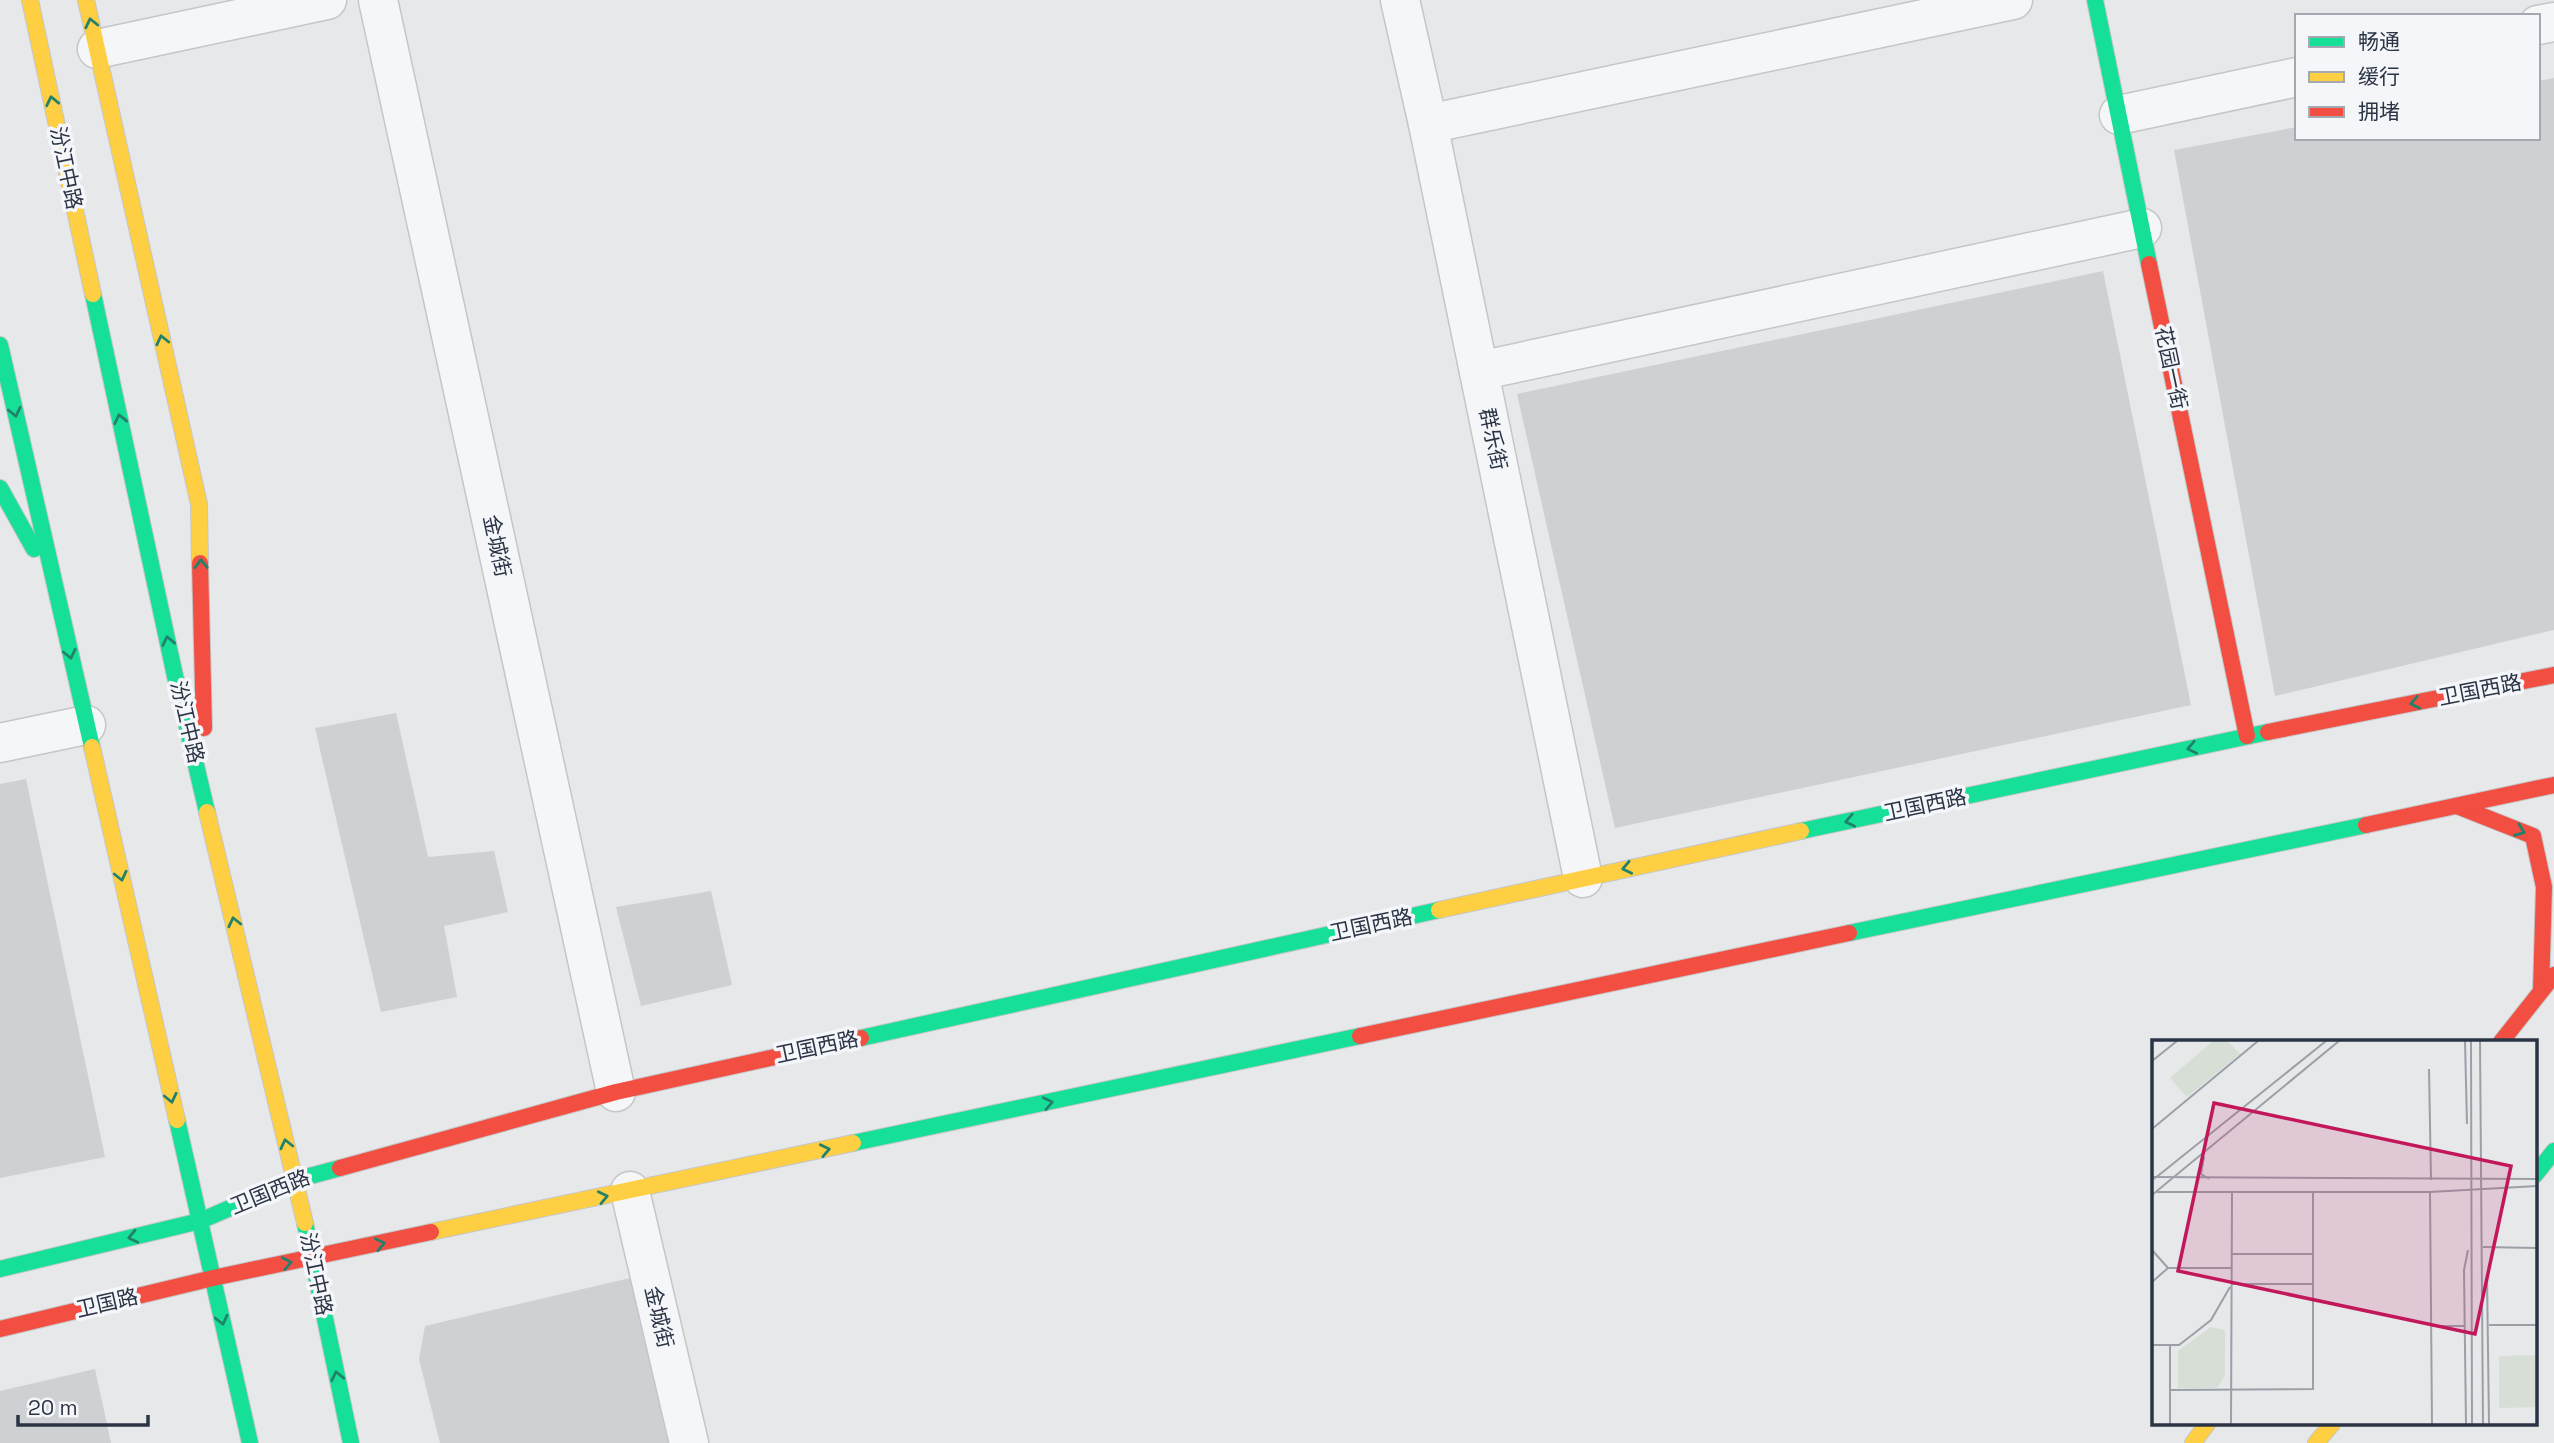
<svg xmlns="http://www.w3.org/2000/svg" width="2554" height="1443" viewBox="0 0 2554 1443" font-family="'Space Grotesk','Noto Sans SC',sans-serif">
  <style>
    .building { fill: #ced0d3 }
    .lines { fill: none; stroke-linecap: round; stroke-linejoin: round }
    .street-casing { stroke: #c4c6c8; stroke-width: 41 }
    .fast-casing { stroke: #c4c6c8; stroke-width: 18 }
    .slow-casing { stroke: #c4c6c8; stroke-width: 18 }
    .jam-casing { stroke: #c4c6c8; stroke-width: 18 }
    .street { stroke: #f5f6f7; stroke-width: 38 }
    .fast { stroke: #16e098; stroke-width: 16 }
    .slow { stroke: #ffcf43; stroke-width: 16 }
    .jam { stroke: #f24e42; stroke-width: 16 }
    .oneway { stroke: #22816a }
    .labels { text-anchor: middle; stroke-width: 7; stroke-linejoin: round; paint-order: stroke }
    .street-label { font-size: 21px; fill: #2b3445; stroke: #f4f6f9 }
    .inset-road { fill: none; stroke: #9ba0a8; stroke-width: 2 }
    .view { fill: #c2185b; fill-opacity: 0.15; stroke: #c2185b; stroke-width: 3.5 }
    .inset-edge { fill: none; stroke: #2b3445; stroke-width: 3.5 }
  </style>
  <rect width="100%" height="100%" fill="#e6e8ea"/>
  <g class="building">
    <polygon points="2554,78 2554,630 2275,696 2174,150 2297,127 2297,138 2538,138 2538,81"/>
    <polygon points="2103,271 2191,705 1615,828 1517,394"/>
    <polygon points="396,713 428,857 494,851 508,912 444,926 457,997 381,1012 315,728"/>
    <polygon points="26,779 105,1157 0,1178 0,784"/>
    <polygon points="711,891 732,985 641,1006 616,907"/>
    <polygon points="643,1275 680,1443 440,1443 419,1359 425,1326"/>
    <polygon points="95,1369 111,1443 0,1443 0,1391"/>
  </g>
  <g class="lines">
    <defs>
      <g id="street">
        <polyline points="378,0 616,1092"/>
        <polyline points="1400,0 1428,124 1583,878"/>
        <polyline points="2538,25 2554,22"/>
        <polyline points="97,49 327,0"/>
        <polyline points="2119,115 2297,77"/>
        <polyline points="1428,124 2013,0"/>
        <polyline points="1479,371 2142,228"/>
        <polyline points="0,743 86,725"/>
        <polyline points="630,1191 689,1443"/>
      </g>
      <g id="fast">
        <polyline points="2095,0 2149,264"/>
        <polyline points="93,294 175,676 207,812"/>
        <polyline points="0,345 92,747"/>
        <polyline points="0,488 34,549"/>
        <polyline points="1801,831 2268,732"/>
        <polyline points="1849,933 2366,825"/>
        <polyline points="861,1038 1439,910"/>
        <polyline points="177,1120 250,1443"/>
        <polyline points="853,1143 1360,1036"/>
        <polyline points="2535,1175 2554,1151"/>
        <polyline points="305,1223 351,1443"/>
        <polyline points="0,1269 200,1221 295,1180 340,1168"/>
      </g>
      <g id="slow">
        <polyline points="30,0 93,294"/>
        <polyline points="86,0 199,504 200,563"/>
        <polyline points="92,747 177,1120"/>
        <polyline points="207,812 305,1223"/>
        <polyline points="1439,910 1801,831"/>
        <polyline points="431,1232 853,1143"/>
        <polyline points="2193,1443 2207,1424"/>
        <polyline points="2316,1443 2332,1424"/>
      </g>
      <g id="jam">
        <polyline points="2149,264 2247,736"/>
        <polyline points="200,563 204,728"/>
        <polyline points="2268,732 2554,675"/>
        <polyline points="2457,806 2533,836 2544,887 2541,991"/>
        <polyline points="2366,825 2554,785"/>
        <polyline points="1360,1036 1849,933"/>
        <polyline points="2501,1042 2554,975"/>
        <polyline points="340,1168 616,1092 861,1038"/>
        <polyline points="0,1329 213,1278 431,1232"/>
      </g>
    </defs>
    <use href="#street" class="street-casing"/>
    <use href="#fast" class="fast-casing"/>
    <use href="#slow" class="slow-casing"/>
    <use href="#jam" class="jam-casing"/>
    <use href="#street" class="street"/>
    <use href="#fast" class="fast"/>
    <use href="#slow" class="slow"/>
    <use href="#jam" class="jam"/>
  </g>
  <defs><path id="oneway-chevron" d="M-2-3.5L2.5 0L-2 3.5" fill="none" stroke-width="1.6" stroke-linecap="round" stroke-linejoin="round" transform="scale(1.75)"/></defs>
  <g class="oneway">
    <use href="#oneway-chevron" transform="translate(91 23) rotate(-103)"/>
    <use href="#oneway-chevron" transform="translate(52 101) rotate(-102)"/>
    <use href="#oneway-chevron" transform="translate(162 340) rotate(-103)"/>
    <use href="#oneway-chevron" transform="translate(15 412) rotate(77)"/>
    <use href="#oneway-chevron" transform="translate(120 419) rotate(-102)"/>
    <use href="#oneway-chevron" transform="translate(201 564) rotate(-91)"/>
    <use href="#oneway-chevron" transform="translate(168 641) rotate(-102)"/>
    <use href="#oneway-chevron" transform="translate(70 654) rotate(77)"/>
    <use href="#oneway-chevron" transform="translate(2415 703) rotate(169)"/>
    <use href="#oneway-chevron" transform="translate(2192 748) rotate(168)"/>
    <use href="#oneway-chevron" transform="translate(1850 821) rotate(168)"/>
    <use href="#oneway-chevron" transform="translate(2520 831) rotate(21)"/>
    <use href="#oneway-chevron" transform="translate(1627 868) rotate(168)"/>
    <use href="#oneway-chevron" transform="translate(121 876) rotate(77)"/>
    <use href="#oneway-chevron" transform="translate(234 922) rotate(-103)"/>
    <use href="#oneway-chevron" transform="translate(171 1098) rotate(77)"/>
    <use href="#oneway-chevron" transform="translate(1048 1103) rotate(-12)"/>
    <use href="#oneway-chevron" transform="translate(286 1144) rotate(-103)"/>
    <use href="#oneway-chevron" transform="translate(825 1150) rotate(-12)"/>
    <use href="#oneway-chevron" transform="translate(603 1197) rotate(-12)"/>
    <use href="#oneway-chevron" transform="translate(133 1237) rotate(167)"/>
    <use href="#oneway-chevron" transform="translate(380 1244) rotate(-12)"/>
    <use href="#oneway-chevron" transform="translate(287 1263) rotate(-11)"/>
    <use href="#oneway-chevron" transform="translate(222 1320) rotate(77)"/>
    <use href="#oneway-chevron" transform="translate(337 1376) rotate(-102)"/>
  </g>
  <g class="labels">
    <g class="street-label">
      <text transform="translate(66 168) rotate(78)" y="7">汾江中路</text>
      <text transform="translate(2171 368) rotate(78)" y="7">花园一街</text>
      <text transform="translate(1493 439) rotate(78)" y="7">群乐街</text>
      <text transform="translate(497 546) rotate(78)" y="7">金城街</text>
      <text transform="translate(2480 690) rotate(-11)" y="7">卫国西路</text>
      <text transform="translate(187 722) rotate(77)" y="7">汾江中路</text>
      <text transform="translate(1925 805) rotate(-12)" y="7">卫国西路</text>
      <text transform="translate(1371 925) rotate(-12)" y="7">卫国西路</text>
      <text transform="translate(817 1047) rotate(-12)" y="7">卫国西路</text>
      <text transform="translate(270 1192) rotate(-22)" y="7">卫国西路</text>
      <text transform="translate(316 1274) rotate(78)" y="7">汾江中路</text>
      <text transform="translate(107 1303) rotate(-13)" y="7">卫国路</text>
      <text transform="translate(659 1317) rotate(77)" y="7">金城街</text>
    </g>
  </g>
  <g transform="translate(2152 1040)">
    <rect width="385" height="385" fill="#e6e8ea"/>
    <path d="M61,1H75L88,14L35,57L18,38ZM59,287L73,290V336L65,348H26V311ZM385,315V367L347,368V316Z" fill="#d6ded6"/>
    <path class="inset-road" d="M313,1L315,84M319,1L320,384M328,1L331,384M0,21L25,1M277,29L279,140M0,89L106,1M52,117L49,134L57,139M0,137L385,139M2,139L174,1M5,152H278L385,146M278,152L280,384M0,155L187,1M331,207L385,208M0,210L16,228M80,214H160M335,235L337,384M0,242L16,228H79M79,244H160M337,285H385M279,286H313M0,305H27L40,295L59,280L78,247M18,305V384M18,350L161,349V153M79,384L80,153M314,384L312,230L316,210"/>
    <path class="view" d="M62,63L359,126L323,294L26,231Z"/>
    <rect width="385" height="385" class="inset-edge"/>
  </g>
  <rect x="2295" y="14" width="245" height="126" fill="#f4f6f9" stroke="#a4a8b1" stroke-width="2"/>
  <rect x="2309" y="37" width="35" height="10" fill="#16e098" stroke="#a4a8b1" stroke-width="2"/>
  <text x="2358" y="49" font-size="21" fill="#2b3445">畅通</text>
  <rect x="2309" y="72" width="35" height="10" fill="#ffcf43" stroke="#a4a8b1" stroke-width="2"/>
  <text x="2358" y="84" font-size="21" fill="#2b3445">缓行</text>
  <rect x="2309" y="107" width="35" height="10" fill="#f24e42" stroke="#a4a8b1" stroke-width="2"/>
  <text x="2358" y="119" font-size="21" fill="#2b3445">拥堵</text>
  <path d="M18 1415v10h130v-10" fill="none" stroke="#2b3445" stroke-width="3.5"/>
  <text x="28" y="1415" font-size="21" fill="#2b3445" stroke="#f4f6f9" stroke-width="5" paint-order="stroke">20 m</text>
</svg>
